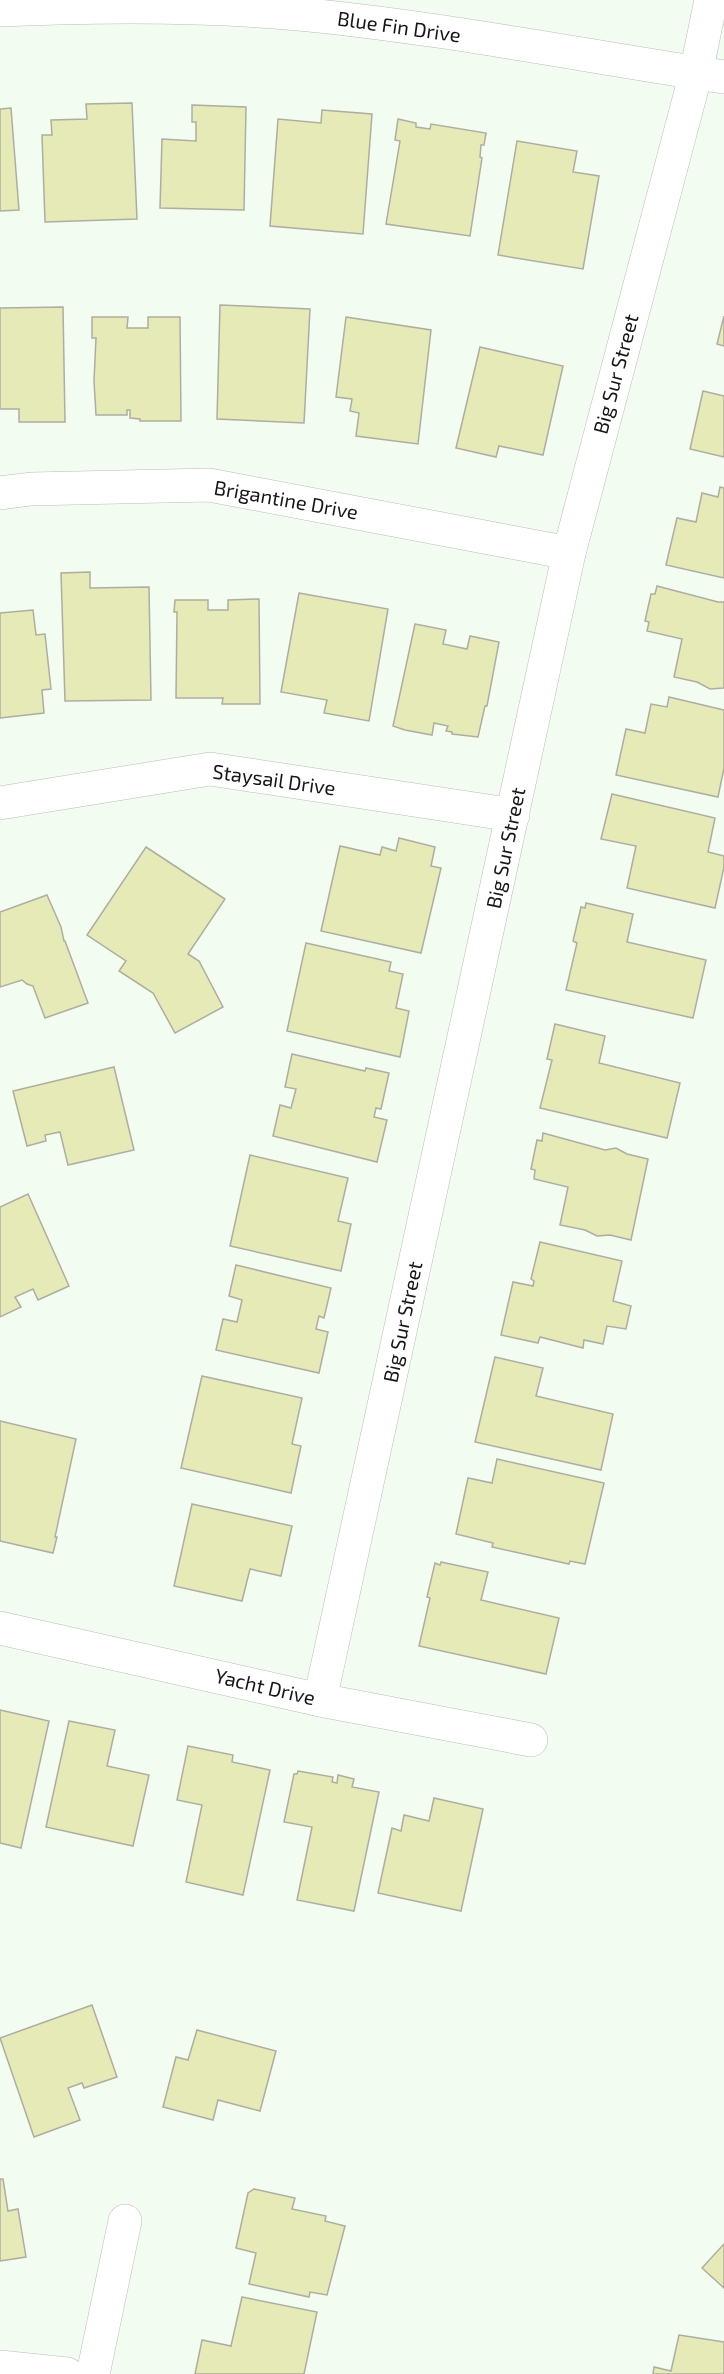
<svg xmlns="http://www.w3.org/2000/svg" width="724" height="2374" viewBox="0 0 724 2374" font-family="'Exo 2',sans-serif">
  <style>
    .building { fill: #e6eab7; stroke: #adaea1; stroke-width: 1.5 }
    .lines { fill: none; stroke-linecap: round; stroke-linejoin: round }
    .minor-casing { stroke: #b6c0b5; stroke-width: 34 }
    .minor { stroke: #fff; stroke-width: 33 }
    .labels { text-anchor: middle; stroke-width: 5; stroke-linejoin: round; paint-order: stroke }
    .street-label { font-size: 20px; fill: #141713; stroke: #fff }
  </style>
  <rect width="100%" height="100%" fill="#f2fcf1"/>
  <g class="building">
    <polygon points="132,103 137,219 45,222 42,135 52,135 51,120 87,119 86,104"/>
    <polygon points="192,105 246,107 244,210 160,208 162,139 196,141 196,122 192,122"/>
    <polygon points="11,108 19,210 0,211 0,109"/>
    <polygon points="322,110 372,114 363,234 270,226 278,119 321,123"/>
    <polygon points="398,119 416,123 416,127 430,129 431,124 486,133 484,145 481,145 480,157 482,158 470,236 386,224 400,141 395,140"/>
    <polygon points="517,141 577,151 573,172 599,176 583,269 498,255"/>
    <polygon points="220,305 310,309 304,423 217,419"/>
    <polygon points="63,307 65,422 19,422 19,409 0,409 0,308"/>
    <polygon points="724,316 724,346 717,344"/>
    <polygon points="92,317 128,317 127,328 148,328 148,317 180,317 181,421 140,421 140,419 130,418 130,410 127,410 127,415 96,415 94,381 96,338 92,338"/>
    <polygon points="346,317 431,330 418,444 356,436 359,413 350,411 352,399 336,397"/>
    <polygon points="480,347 563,366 543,455 499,446 496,457 456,448"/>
    <polygon points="703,391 724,396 724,457 690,449"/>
    <polygon points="720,487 724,488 724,578 666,565 677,518 696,522 702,493 718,497"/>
    <polygon points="90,572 90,588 149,587 151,700 65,701 61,573"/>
    <polygon points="657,586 718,602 724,602 724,688 710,689 697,682 674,677 682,639 647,631 649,622 645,621 651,594 655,594"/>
    <polygon points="299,593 388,609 369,721 324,713 327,700 281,692"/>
    <polygon points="259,599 260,704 222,704 223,698 176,698 177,612 174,612 175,600 208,600 208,610 228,610 228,600"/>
    <polygon points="33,610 36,635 45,634 51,689 42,690 44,713 0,718 0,613"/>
    <polygon points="415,624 446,630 443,644 467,649 470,636 499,642 487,706 485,706 478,737 452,734 452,732 446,731 448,726 434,723 432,735 405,730 393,726"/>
    <polygon points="669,697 724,710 724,768 718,797 616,775 626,729 645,733 651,704 667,707"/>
    <polygon points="612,794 715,818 708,852 724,856 724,867 715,908 627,888 636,846 601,839"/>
    <polygon points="399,838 435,847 431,866 441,868 421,953 321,931 340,846 380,855 382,847 396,851"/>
    <polygon points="146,847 225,899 188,954 199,961 223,1007 175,1033 153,993 119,971 126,961 87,935"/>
    <polygon points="47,895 61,927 64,941 65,941 88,1003 45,1018 33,986 27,984 22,980 0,987 0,912"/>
    <polygon points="586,903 633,914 627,942 706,960 693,1018 566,990 577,943 573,941 581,907 585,908"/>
    <polygon points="306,943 391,962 389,971 403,974 396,1008 409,1011 400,1057 287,1031"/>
    <polygon points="555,1024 605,1036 599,1063 680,1083 667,1138 540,1108 552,1060 547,1059"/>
    <polygon points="292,1054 365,1071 366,1068 389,1073 381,1109 376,1108 374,1117 387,1120 377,1162 273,1136 280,1105 291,1108 296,1089 285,1087"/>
    <polygon points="114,1067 134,1150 68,1165 60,1132 45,1135 46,1141 27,1146 13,1091"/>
    <polygon points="543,1133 605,1150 616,1148 627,1154 648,1159 631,1240 610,1235 597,1236 585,1230 560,1225 568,1187 534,1179 535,1170 531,1169 537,1140 542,1141"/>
    <polygon points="250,1155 348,1178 338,1221 351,1224 341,1271 230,1246"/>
    <polygon points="28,1194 69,1286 38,1300 33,1289 15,1297 21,1307 0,1317 0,1207"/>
    <polygon points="540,1242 622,1261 613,1301 631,1306 626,1329 607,1326 603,1344 584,1340 583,1348 540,1337 538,1343 501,1335 513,1282 533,1286 534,1281 531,1279"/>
    <polygon points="236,1265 331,1288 324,1318 319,1316 316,1329 328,1332 319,1373 216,1350 223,1319 237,1322 242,1300 229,1296"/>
    <polygon points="495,1357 543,1368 536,1396 613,1414 601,1470 475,1442"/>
    <polygon points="202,1376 302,1398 292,1444 301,1446 291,1493 181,1468"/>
    <polygon points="0,1421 76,1439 55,1537 57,1537 53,1553 0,1541"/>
    <polygon points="497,1459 604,1483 585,1564 570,1561 569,1564 492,1547 493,1543 456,1534 468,1478 492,1483"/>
    <polygon points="192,1504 292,1526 281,1576 250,1569 242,1601 174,1586"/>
    <polygon points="441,1562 488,1572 481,1600 559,1618 546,1674 419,1646 430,1598 427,1597 435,1563 440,1565"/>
    <polygon points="0,1710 49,1721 21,1848 0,1843"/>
    <polygon points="69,1721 115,1730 107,1766 149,1775 133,1846 46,1827"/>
    <polygon points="188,1746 233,1755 232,1762 270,1770 243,1895 186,1882 202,1805 177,1800"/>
    <polygon points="298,1771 333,1777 332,1782 337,1783 338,1775 354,1779 352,1787 379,1792 354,1911 297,1900 312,1827 284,1822 294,1774 297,1774"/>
    <polygon points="434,1798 483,1809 461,1911 378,1893 392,1828 401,1831 404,1815 429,1821"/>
    <polygon points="92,2005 117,2077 84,2088 82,2083 68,2088 80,2120 34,2137 0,2038"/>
    <polygon points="197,2030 276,2051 260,2111 218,2100 213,2120 163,2107 176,2057 188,2060"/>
    <polygon points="0,2179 3,2179 8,2211 18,2209 26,2257 0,2261"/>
    <polygon points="254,2189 295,2198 292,2209 326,2216 325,2221 345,2226 327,2295 310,2292 309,2297 249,2284 256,2253 236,2248 248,2193"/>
    <polygon points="724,2244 724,2288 702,2268"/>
    <polygon points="242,2297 317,2312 304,2374 195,2374 202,2340 231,2346"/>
    <polygon points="679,2335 724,2342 724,2374 653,2374 654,2367 671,2371"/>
  </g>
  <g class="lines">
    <defs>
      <g id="minor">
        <path d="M0,10C95,6 192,5 287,13C434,26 578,55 724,77"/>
        <polyline points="0,493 31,489 209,485 569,553"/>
        <polyline points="0,803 210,769 513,815"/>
        <polyline points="0,1628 320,1700 531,1740"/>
        <polyline points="320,1700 569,553 696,73 711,0"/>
        <polyline points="0,2367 67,2374"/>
        <polyline points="93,2374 125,2221"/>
      </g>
    </defs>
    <use href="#minor" class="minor-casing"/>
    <use href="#minor" class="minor"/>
  </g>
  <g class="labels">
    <g class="street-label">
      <text transform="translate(399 27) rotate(8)" y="7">Blue Fin Drive</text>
      <text transform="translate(616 374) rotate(-75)" y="7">Big Sur Street</text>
      <text transform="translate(286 500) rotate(10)" y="7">Brigantine Drive</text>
      <text transform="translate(274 780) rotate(8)" y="7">Staysail Drive</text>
      <text transform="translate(506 848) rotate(-78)" y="7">Big Sur Street</text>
      <text transform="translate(403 1322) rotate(-78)" y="7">Big Sur Street</text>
      <text transform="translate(265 1687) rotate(13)" y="7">Yacht Drive</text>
    </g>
  </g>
</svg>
